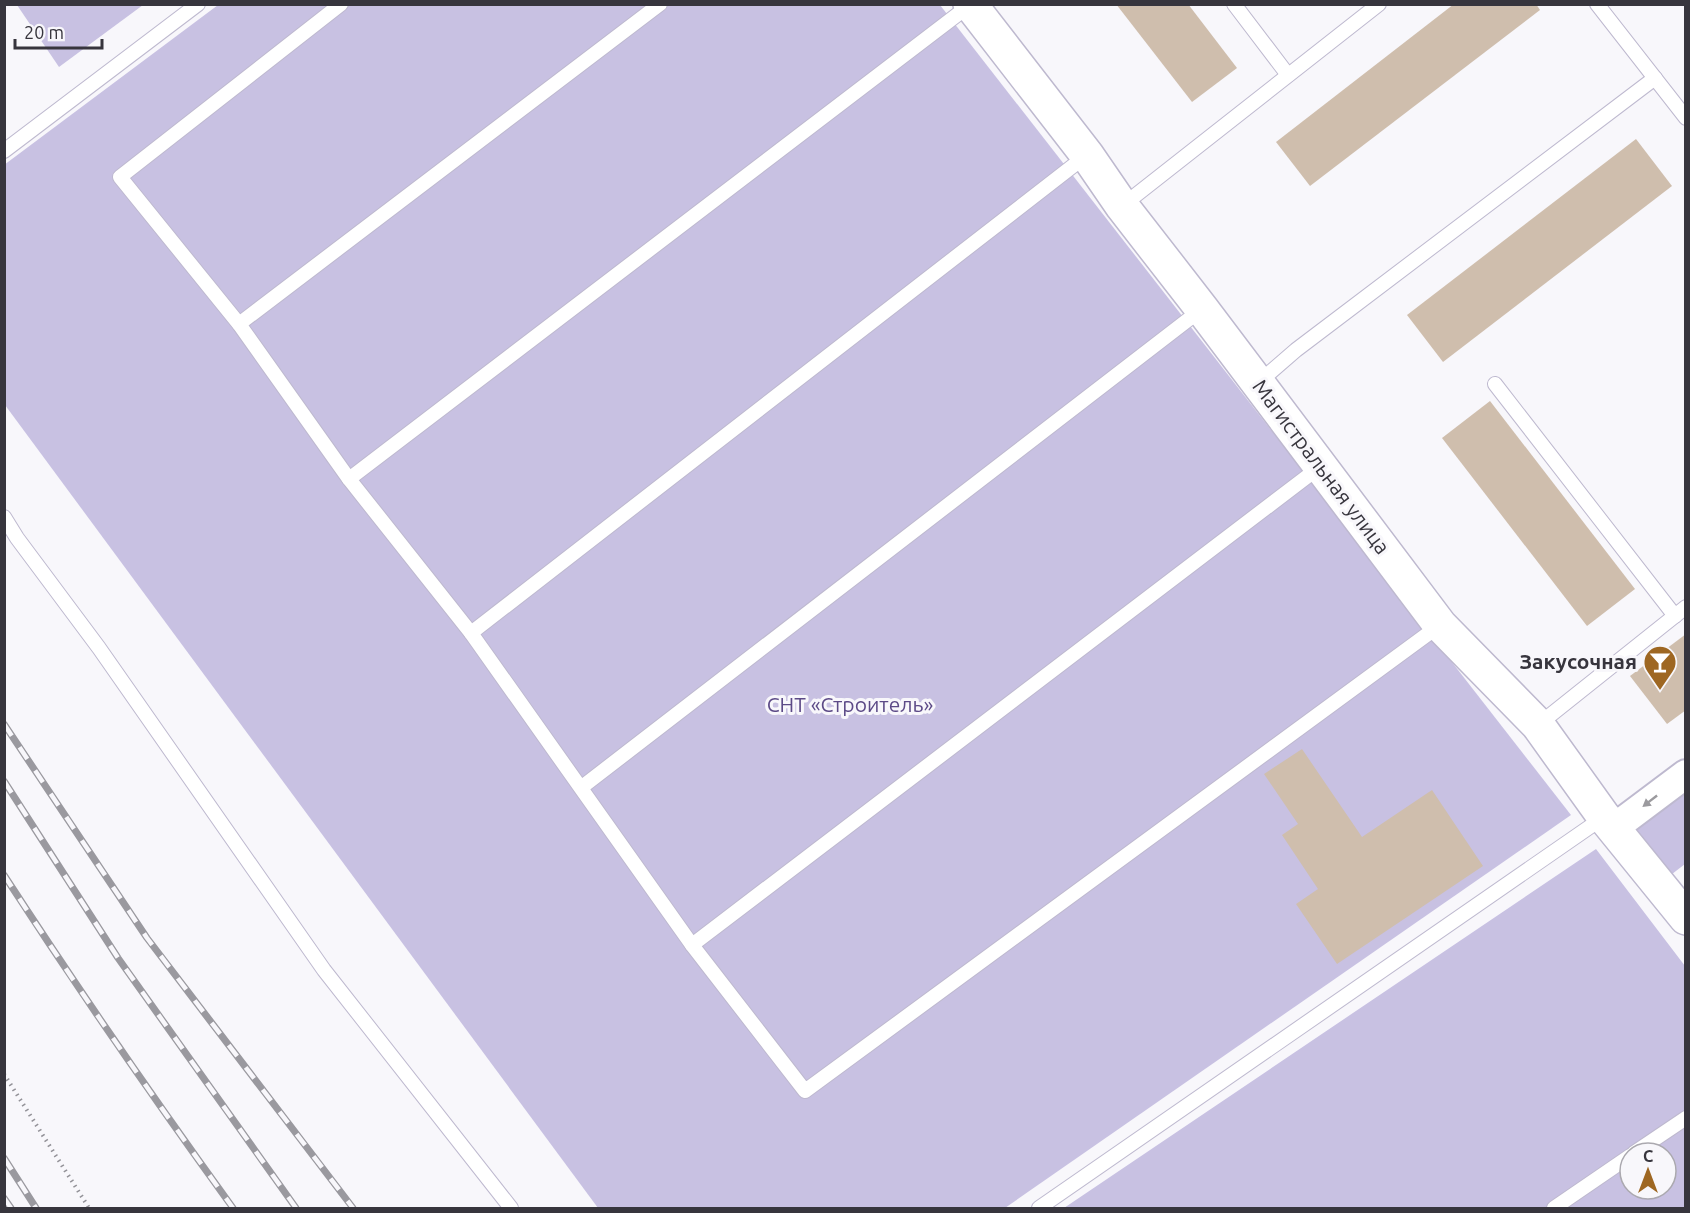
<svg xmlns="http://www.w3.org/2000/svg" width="1690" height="1213" viewBox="0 0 1690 1213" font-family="Ubuntu,sans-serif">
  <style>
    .green { fill: #c8c1e2; fill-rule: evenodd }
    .building { fill: #cfbead }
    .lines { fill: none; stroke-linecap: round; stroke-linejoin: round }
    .lane-casing { stroke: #beb9cf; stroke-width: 16 }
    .street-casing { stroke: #beb9cf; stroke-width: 32 }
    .secondary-casing { stroke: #beb9cf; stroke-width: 36 }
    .path { stroke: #939298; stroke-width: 4; stroke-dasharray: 1.5 4.5; stroke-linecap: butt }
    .lane { stroke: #fff; stroke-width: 14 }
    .street { stroke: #fff; stroke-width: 28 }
    .secondary { stroke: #fff; stroke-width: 33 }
    .rail-casing { stroke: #9a999f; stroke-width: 7 }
    .rail { stroke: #f8f7fb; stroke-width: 4.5; stroke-dasharray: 14; stroke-linecap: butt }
    .oneway { fill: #9b9a9e }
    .labels { text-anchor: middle; stroke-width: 6; stroke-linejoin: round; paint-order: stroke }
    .street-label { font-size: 21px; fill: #37353d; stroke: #f8f7fb }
    .poi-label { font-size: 21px; font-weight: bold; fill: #37353d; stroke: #f8f7fb; text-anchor: end }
    .park-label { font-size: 21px; fill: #5c4a87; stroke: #f8f7fb }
  </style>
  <rect width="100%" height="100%" fill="#f8f7fb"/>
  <g class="green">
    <polygon points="17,5 143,5 59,67"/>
    <polygon points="218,5 940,5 1571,815 1005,1208 598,1208 5,405 4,165"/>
    <polygon points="1685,780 1685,864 1663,881 1622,828"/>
    <path d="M1596,849L1685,966V1208H1064ZM1630,1153H1666V1189H1630Z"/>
  </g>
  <g class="building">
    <polygon points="1116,4 1188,4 1237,68 1192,102"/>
    <polygon points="1454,4 1536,4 1540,10 1310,186 1276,142"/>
    <polygon points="1636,139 1672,186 1443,362 1407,315"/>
    <polygon points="1490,401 1635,589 1587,626 1442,438"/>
    <polygon points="1686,634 1686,710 1667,724 1630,676"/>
    <polygon points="1302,749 1362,837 1432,790 1483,866 1337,964 1296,904 1318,889 1282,835 1298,824 1264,774"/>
  </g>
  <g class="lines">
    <defs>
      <g id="lane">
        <polyline points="341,4 120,177 239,324 349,479 471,633 692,945 805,1091 1440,625"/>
        <polyline points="1234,4 1288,75"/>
        <polyline points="1597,4 1686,118"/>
        <polyline points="4,151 198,4"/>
        <polyline points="1122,206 1379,4"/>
        <polyline points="239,324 660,4"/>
        <polyline points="1258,383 1296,350 1655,78"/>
        <polyline points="1495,384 1675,616"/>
        <polyline points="349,479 970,5"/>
        <polyline points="4,517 17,538 99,648 324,970 511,1208"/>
        <polyline points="471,633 1087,155"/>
        <polyline points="1538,725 1686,607"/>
        <polyline points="582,787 1202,309"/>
        <polyline points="692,945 1321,466"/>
        <polyline points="1634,1153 1686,1118"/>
        <polyline points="1039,1208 1604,817"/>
        <polyline points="1554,1208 1630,1156"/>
      </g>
      <polyline id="street" points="1614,828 1686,774"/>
      <polyline id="secondary" points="970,4 1087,155 1122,206 1202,309 1440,625 1538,725 1604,817 1686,918"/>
    </defs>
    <use href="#lane" class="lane-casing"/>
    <use href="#street" class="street-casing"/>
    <use href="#secondary" class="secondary-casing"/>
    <polyline class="path" points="4,1074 89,1208"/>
    <use href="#lane" class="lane"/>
    <use href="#street" class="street"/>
    <use href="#secondary" class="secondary"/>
    <defs>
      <g id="rail">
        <polyline points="4,724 147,938 353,1208"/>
        <polyline points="4,781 118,958 296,1208"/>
        <path d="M4,875C78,989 154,1099 233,1208"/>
        <polyline points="4,1158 36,1208"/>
        <polyline points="4,1198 11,1208"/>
      </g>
    </defs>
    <use href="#rail" class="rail-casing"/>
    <use href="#rail" class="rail"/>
  </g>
  <defs><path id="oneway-solid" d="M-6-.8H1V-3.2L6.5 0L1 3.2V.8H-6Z" transform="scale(1.5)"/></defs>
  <use class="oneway" href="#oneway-solid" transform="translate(1650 801) rotate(142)"/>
  <defs>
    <symbol id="bar-pin" viewBox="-11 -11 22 30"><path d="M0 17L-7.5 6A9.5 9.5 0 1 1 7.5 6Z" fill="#9e6722" stroke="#f8f7fb"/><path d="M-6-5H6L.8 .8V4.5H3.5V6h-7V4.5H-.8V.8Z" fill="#fff"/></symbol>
  </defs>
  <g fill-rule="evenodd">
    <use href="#bar-pin" x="1641" y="643" width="38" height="52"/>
  </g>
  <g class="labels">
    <g class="street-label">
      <text transform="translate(1321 467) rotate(53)" y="7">Магистральная улица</text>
    </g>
    <g class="poi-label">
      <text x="1637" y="669">Закусочная</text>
    </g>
    <g class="park-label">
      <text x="850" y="712">СНТ «Строитель»</text>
    </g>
  </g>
  <rect width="1690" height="1213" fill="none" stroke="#37353d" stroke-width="12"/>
  <g transform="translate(1648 1171)"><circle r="28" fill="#f8f7fb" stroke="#aba9af" stroke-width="1.5"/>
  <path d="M0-4.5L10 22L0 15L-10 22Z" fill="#9e6722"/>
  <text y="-9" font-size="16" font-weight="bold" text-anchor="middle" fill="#37353d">С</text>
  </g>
  <path d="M15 39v9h87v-9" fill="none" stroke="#37353d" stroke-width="3"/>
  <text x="24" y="39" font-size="18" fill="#37353d" stroke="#f8f7fb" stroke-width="4.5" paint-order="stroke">20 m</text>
</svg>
